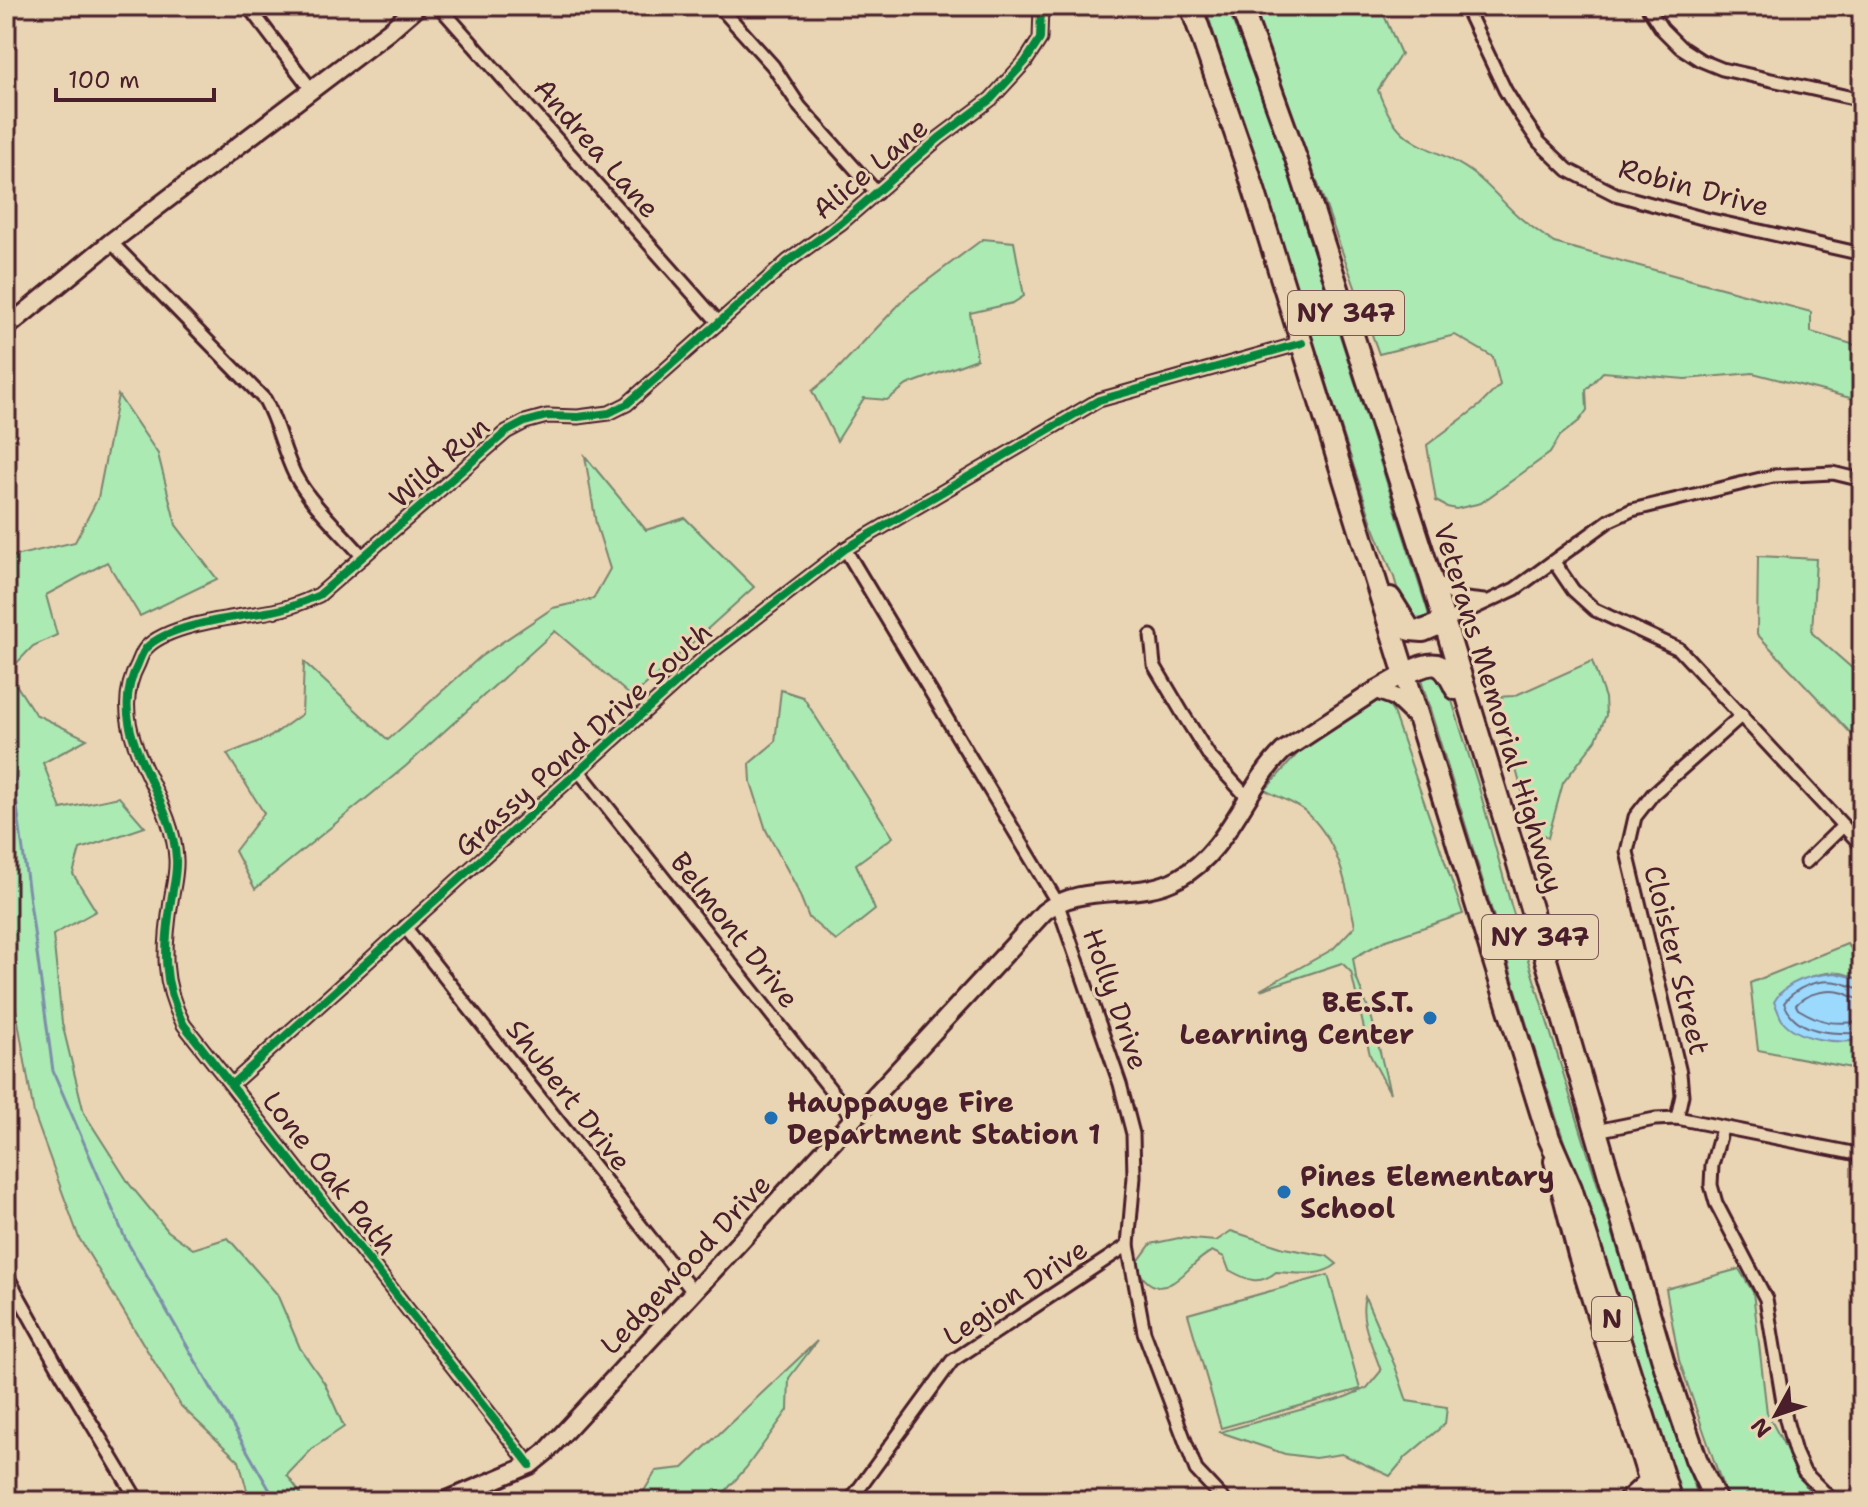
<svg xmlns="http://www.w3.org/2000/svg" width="1868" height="1507" viewBox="0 0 1868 1507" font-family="'Shantell Sans',sans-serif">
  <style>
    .green { fill: #abeab3; stroke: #7a846f; stroke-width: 2 }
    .water { fill: #9bd9fd; stroke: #7b8fa9; stroke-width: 2 }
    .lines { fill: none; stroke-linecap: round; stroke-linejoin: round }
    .shore { stroke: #6a697f; stroke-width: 2 }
    .stream { stroke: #7b8fa9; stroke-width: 3 }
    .street-casing { stroke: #4a1f2b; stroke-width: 17 }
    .secondary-casing { stroke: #4a1f2b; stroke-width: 22 }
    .primary-casing { stroke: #4a1f2b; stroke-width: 24 }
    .highway-casing { stroke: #4a1f2b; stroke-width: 26 }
    .street { stroke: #e9d5b3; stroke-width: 11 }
    .secondary { stroke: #e9d5b3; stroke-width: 16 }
    .primary { stroke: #e9d5b3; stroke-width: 18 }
    .highway { stroke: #e9d5b3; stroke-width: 20 }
    .cycleway-casing { stroke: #e9d5b3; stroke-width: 13 }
    .cycleway { stroke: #00873e; stroke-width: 8 }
    .poi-dot { fill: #1f6fb2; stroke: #e9d5b3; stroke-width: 3 }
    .labels { text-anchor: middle; stroke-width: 6; stroke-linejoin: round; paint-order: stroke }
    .shield { fill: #e9d5b3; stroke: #7a5654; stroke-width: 2 }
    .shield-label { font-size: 26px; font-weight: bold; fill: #4a1f2b }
    .street-label { font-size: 28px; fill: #4a1f2b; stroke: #e9d5b3 }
    .poi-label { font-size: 28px; font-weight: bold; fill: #4a1f2b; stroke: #e9d5b3; text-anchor: start }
  </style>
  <rect width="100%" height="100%" fill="#e9d5b3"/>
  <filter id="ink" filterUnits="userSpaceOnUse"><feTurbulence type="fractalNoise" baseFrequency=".0125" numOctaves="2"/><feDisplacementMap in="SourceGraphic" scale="16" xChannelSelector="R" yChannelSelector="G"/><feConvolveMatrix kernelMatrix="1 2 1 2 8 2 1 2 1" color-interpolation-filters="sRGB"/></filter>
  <g filter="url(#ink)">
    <g class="green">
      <polygon points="1205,6 1227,6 1277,137 1428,612 1429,624 1421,628 1404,612 1394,577 1372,523"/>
      <path d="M1254,6H1380L1401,54L1378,90C1400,153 1428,140 1473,173C1490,186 1503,203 1519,217C1530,226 1543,235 1554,243L1811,312V332L1862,347V401L1753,373L1685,379L1603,372L1586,390L1587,410L1579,421L1560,436L1550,453L1481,503L1456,509L1447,507L1436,501L1427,445L1479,406L1500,385L1493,357L1455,335L1379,354Z"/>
      <polygon points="983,239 1014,242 1024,296 1013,303 970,313 977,359 907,385 887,400 864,398 837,441 812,391 834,373 908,295"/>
      <polygon points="118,395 158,454 176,525 217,579 140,616 107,562 46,595 57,635 33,646 8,672 35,714 87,739 43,763 61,809 119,797 145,827 80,849 73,874 96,911 53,935 62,1023 84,1113 130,1185 168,1231 193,1249 228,1238 277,1294 300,1348 325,1384 344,1427 313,1448 287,1475 306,1501 250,1501 239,1461 181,1406 79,1238 34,1114 9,969 6,915 6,558 75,542 98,498"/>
      <polygon points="585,456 646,530 685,518 754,587 632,697 555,631 406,766 255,889 235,851 264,813 227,754 270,737 302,714 304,662 388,740 480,657 553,608 593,599 610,569 596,524"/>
      <polygon points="1758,556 1816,559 1812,633 1862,677 1862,745 1757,634"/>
      <polygon points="1592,661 1605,698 1606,715 1596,740 1563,783 1548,838 1532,827 1496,697 1514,696"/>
      <polygon points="1423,671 1444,675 1479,788 1511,905 1638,1315 1676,1437 1700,1501 1680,1501 1539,1064 1422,683"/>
      <polygon points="781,690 803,697 893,837 856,864 875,910 836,941 809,918 796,886 766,830 751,782 750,763 775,742"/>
      <path d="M1383,698L1393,712L1463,914L1384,941L1353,958L1356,977L1372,1019L1390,1093L1370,1055L1351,972L1342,963L1260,990L1333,949L1355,926C1346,883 1339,841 1305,811C1294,802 1277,797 1265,790L1308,742Z"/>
      <path d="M1847,944L1862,960V985C1840,960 1800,978 1779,994L1860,1040L1862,1039V1070L1758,1050L1750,983Z"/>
      <path d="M1231,1231L1284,1248L1327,1256L1337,1264C1320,1278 1297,1273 1276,1272C1259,1286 1247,1280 1229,1270L1224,1257L1212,1251C1193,1261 1185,1277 1170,1284C1154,1293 1139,1278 1137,1263L1151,1244L1179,1238L1216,1241Z"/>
      <polygon points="1739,1269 1753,1292 1767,1413 1814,1501 1728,1501 1679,1360 1666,1289"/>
      <polygon points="1328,1275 1360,1389 1221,1428 1188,1314"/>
      <path d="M1365,1297L1395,1366L1407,1401L1447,1407L1445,1424L1406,1457L1390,1476L1342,1454L1315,1458L1285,1454L1220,1432L1343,1398L1367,1388L1381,1371C1374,1349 1358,1320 1365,1297Z"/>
      <polygon points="817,1341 789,1378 788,1410 746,1468 717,1501 638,1501 656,1471 683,1468"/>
    </g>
    <path class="water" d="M1835,973L1856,978L1862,985L1860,1040C1837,1044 1798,1040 1782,1020C1779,1015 1777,1008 1774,1002C1786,980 1812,975 1835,973Z"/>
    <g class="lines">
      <g class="shore">
        <path d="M1862,989C1853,988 1846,983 1837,982C1818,979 1795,987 1784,1003C1796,1034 1833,1034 1862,1033"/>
        <path d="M1862,999C1854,999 1851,996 1844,993C1828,988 1806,993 1796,1005L1798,1009C1823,1024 1833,1024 1862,1022"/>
      </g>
      <polyline class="stream" points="6,726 53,1071 125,1238 276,1501"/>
      <defs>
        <g id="street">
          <polyline points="248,6 311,89"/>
          <polyline points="439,6 719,323"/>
          <polyline points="719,6 773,66 800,107 877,193"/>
          <polyline points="1465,6 1505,90 1519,113 1539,142 1568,170 1615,194 1702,218 1862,254"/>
          <polyline points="1647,6 1662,29 1680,47 1700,60 1722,69 1862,100"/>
          <path d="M111,242L265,400C278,424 283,451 295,475C311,505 341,531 363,557"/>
          <polyline points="845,549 1057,902 1120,1084 1133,1134 1134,1177 1128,1245 1144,1332 1196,1470 1225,1501"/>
          <polyline points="1554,562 1573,590 1595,610 1679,649 1862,846"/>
          <polyline points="1435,581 1457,598 1484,601"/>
          <polyline points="1444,622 1515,589 1610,520 1632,510 1773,476 1833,473 1862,480"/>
          <polyline points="1151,636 1154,665 1183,714 1210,757 1248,798"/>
          <polyline points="579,771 853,1118"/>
          <polyline points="1806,862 1843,826"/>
          <polyline points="405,927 694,1293"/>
          <polyline points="232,1084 706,656 845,549 1099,400 1302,343"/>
          <polyline points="1677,1118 1682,1095 1680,1073 1627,852 1635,817 1653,794 1742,715"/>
          <polyline points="1722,1129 1712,1165 1711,1185 1716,1203 1766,1299 1786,1420 1795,1452 1804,1472 1833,1501"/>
          <polyline points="1596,1131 1655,1119 1677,1118 1862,1155"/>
          <polyline points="6,1274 63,1376 138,1501"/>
          <path d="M530,1465L184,1025C161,982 164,948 171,901C173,888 177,873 176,859C173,791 101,733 138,664C140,659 143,651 146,648C169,623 240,617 273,611C290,608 304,602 319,595L506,432L525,422L547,416L578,417L609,413L627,404L787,262L841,223L939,138L991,99L1025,62L1040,39L1041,6"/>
          <polyline points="850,1501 952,1361 1128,1245"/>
          <polyline points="1622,1501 1648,1477"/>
        </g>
        <g id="secondary">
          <polyline points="6,328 111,242 388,32 418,6"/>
          <polyline points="1376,690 1395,697 1419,720"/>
          <path d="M445,1501L530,1465L546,1452L1044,912C1083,881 1137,902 1179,878C1229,851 1244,789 1283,751L1376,690L1404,674"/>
        </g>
        <polyline id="primary" points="1554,1161 1578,1255 1655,1501"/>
        <g id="highway">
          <polyline points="1191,6 1246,164 1549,1138 1571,1188 1671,1501"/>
          <polyline points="1241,6 1297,161 1431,578 1516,857 1665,1367 1696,1459 1716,1501"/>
          <polyline points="1390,598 1410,630 1423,631 1444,622"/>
          <path d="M1404,674C1434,661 1441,657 1456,689"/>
        </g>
      </defs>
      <use href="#street" class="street-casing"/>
      <use href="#secondary" class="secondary-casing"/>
      <use href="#primary" class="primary-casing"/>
      <use href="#highway" class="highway-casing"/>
      <use href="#street" class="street"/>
      <use href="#secondary" class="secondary"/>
      <use href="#primary" class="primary"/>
      <use href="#highway" class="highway"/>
      <defs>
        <g id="cycleway">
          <polyline points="232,1084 706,656 845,549 1099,400 1302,343"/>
          <path d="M530,1465L184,1025C161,982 164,948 171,901C173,888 177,873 176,859C173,791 101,733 138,664C140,659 143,651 146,648C169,623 240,617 273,611C290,608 304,602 319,595L506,432L525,422L547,416L578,417L609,413L627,404L787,262L841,223L939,138L991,99L1025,62L1040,39L1041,6"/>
        </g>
      </defs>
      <use href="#cycleway" class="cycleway-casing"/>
      <use href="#cycleway" class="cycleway"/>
    </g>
  </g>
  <g class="poi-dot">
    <circle cx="1430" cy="1018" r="8"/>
    <circle cx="771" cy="1118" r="8"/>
    <circle cx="1284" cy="1192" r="8"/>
  </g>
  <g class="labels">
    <g class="shield">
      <rect x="1288" y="291" width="116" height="44" rx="6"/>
      <rect x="1482" y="915" width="116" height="44" rx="6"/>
      <rect x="1592" y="1297" width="40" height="44" rx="6"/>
    </g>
    <g class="shield-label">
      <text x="1346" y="322">NY 347</text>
      <text x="1540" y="946">NY 347</text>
      <text x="1612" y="1328">N</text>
    </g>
    <g class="street-label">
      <text transform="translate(597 148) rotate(49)" y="10">Andrea Lane</text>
      <text transform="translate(870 168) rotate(-40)" y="10">Alice Lane</text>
      <text transform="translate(1694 187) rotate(15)" y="10">Robin Drive</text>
      <text transform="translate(439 462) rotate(-41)" y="10">Wild Run</text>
      <text transform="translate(1499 708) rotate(73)" y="10">Veterans Memorial Highway</text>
      <text transform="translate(583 739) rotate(-42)" y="10">Grassy Pond Drive South</text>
      <text transform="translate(735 930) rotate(52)" y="10">Belmont Drive</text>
      <text transform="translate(1677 960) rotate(76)" y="10">Cloister Street</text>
      <text transform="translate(1116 999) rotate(71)" y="10">Holly Drive</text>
      <text transform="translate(569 1095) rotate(52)" y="10">Shubert Drive</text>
      <text transform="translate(330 1173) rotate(52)" y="10">Lone Oak Path</text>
      <text transform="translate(685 1264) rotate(-47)" y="10">Ledgewood Drive</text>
      <text transform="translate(1015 1292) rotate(-34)" y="10">Legion Drive</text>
    </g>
    <g class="poi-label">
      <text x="1414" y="1012" text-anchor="end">B.E.S.T.<tspan x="1414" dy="32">Learning Center</tspan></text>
      <text x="787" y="1112">Hauppauge Fire<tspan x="787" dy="32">Department Station 1</tspan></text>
      <text x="1300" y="1186">Pines Elementary<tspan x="1300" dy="32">School</tspan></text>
    </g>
  </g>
  <rect width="1868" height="1507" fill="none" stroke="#e9d5b3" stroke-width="32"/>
  <rect x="16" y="16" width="1836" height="1475" fill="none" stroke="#4a1f2b" stroke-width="3" filter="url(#ink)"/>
  <g transform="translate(1776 1415) rotate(230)" stroke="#e9d5b3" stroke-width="6" paint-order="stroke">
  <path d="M0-6L14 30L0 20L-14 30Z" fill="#4a1f2b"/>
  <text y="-12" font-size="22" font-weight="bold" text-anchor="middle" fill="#4a1f2b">N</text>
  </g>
  <path d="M56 88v12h158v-12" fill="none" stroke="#4a1f2b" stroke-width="4"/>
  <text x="68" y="88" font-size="24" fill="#4a1f2b" stroke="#e9d5b3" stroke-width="6" paint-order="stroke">100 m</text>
</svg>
